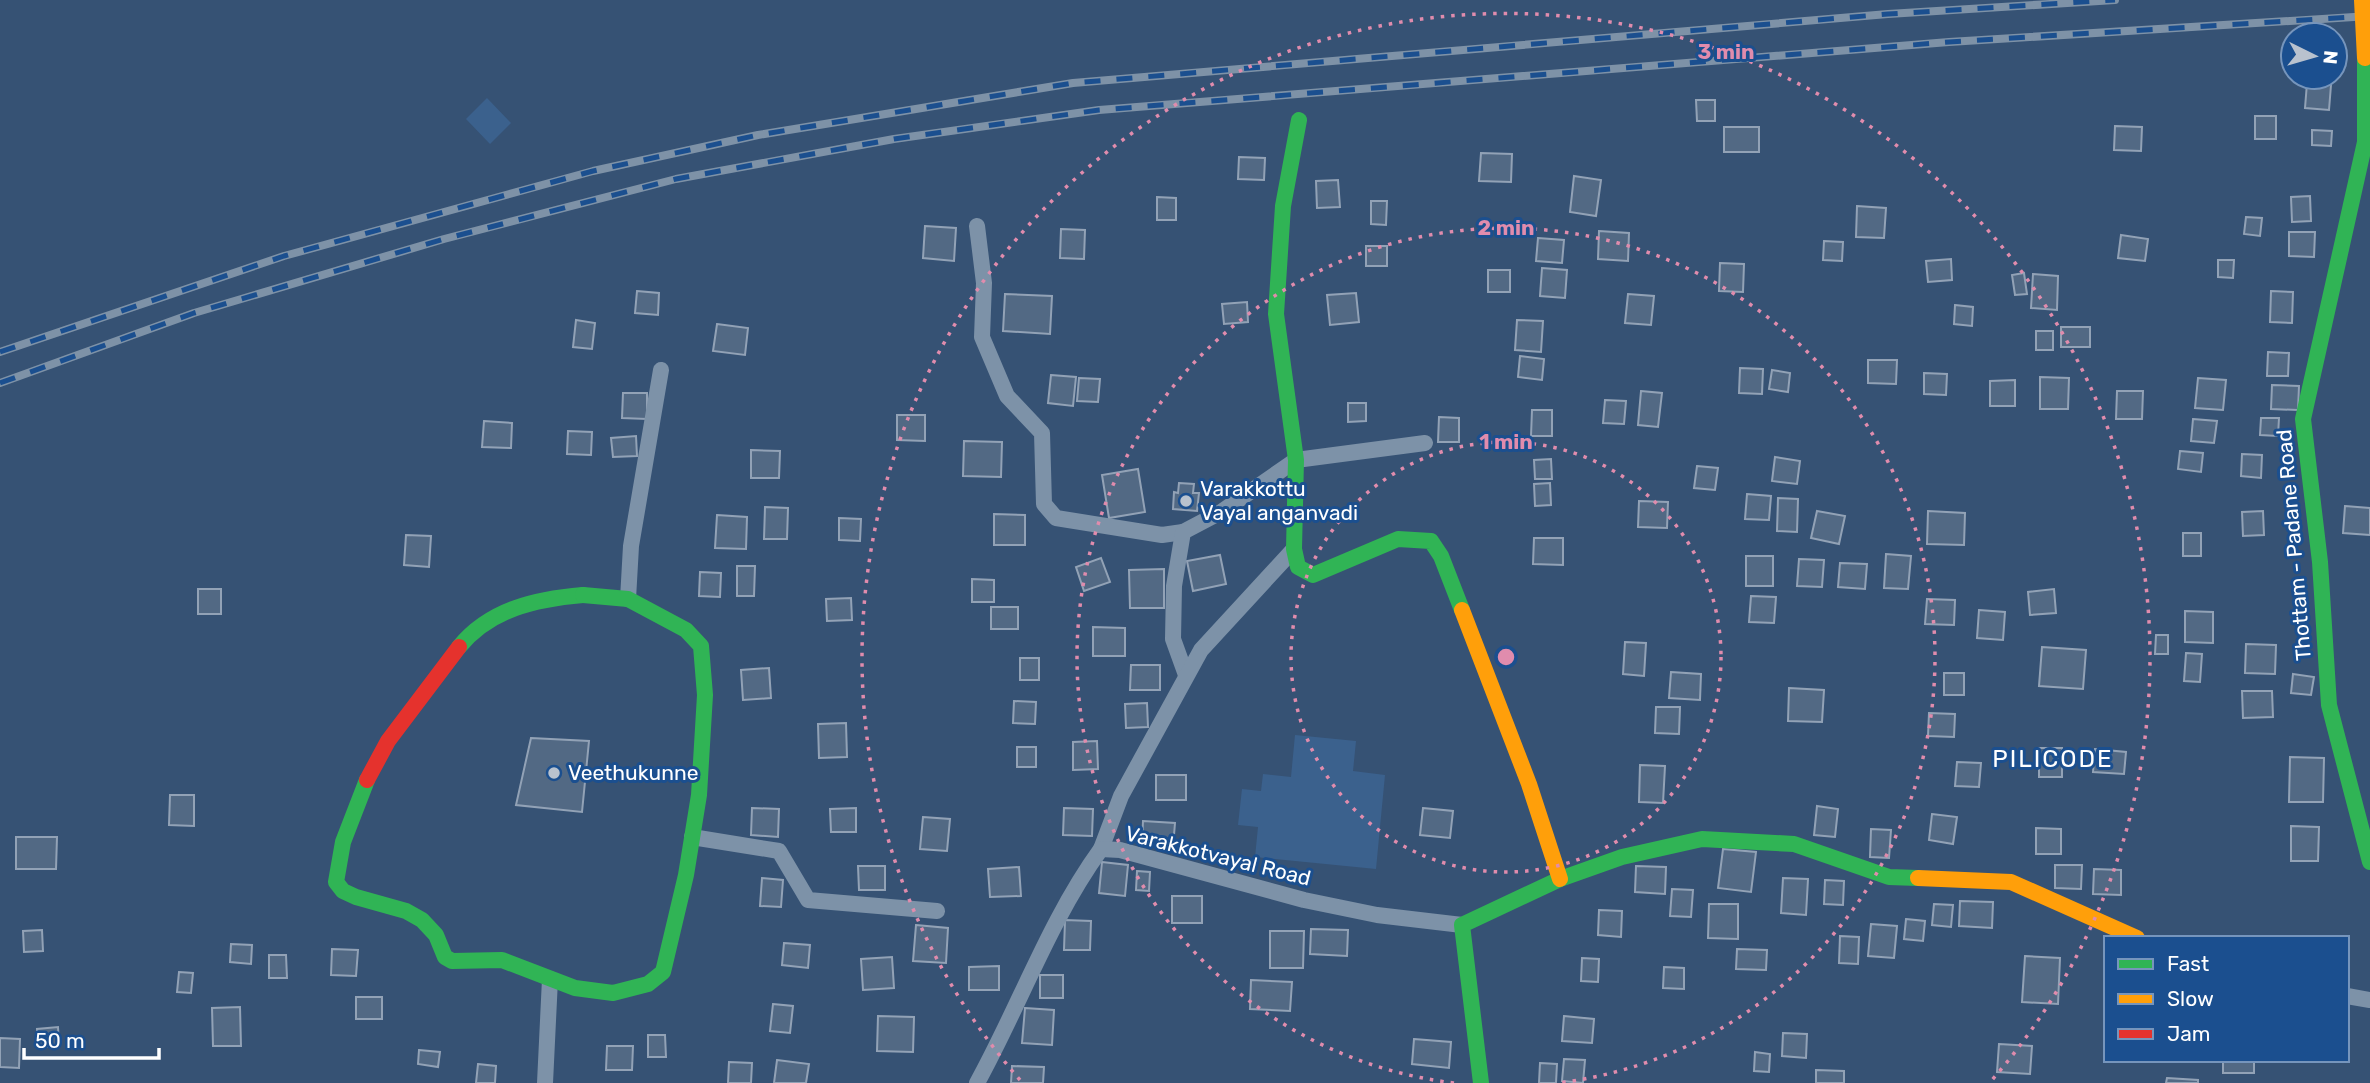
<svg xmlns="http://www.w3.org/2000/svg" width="2370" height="1083" viewBox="0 0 2370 1083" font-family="Rubik,sans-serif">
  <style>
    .water { fill: #3b618d }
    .building { fill: #526984; stroke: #92a2b6; stroke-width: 2 }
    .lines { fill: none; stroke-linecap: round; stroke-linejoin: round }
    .street { stroke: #7d92a8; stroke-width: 16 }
    .fast { stroke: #30b455; stroke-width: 16 }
    .slow { stroke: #ff9f0a; stroke-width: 16 }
    .jam { stroke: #e5322d; stroke-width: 16 }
    .rail-casing { stroke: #7e92a7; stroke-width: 8 }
    .rail { stroke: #1b4f8f; stroke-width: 5; stroke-dasharray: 16; stroke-linecap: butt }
    .slow-bridge { stroke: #ff9f0a; stroke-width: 16 }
    .ring { fill: none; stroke: #e08cad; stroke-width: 3.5; stroke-dasharray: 3.5 7 }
    .poi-dot { fill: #b9c2ce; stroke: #1b4f8f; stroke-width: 2.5 }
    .labels { text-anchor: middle; stroke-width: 6; stroke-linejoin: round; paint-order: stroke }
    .poi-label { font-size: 21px; fill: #fff; stroke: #1b4f8f; text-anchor: start }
    .street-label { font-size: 21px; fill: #fff; stroke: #1b4f8f }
    .quarter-label { font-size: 24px; letter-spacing: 2px; fill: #fff; stroke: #1b4f8f }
    .centre { fill: #e08cad; stroke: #1b4f8f; stroke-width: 3.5 }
    .ring-label { font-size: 21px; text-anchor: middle; font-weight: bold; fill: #e08cad; stroke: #1b4f8f; stroke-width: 6; stroke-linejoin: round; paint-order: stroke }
  </style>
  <rect width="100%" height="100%" fill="#365274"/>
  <g class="water">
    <polygon points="487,98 511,123 490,144 466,119"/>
    <polygon points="1295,735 1356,741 1353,771 1385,775 1376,869 1255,857 1258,827 1238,825 1242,789 1261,791 1263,774 1291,777"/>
  </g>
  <g class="building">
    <polygon points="2307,83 2331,85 2329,110 2305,108"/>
    <polygon points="1696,100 1715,100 1715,121 1697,121"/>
    <rect x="2255" y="116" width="21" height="23"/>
    <polygon points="2115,126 2142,127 2141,151 2114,150"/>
    <rect x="1724" y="127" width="35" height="25"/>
    <polygon points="2312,130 2332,131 2331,146 2312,145"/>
    <polygon points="1481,153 1512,154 1511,182 1479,181"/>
    <polygon points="1239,157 1265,158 1264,180 1238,179"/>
    <polygon points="1574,176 1601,180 1596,216 1570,212"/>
    <polygon points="1338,180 1340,207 1317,208 1316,181"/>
    <polygon points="2310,196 2311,221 2292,222 2291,197"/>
    <polygon points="1157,197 1176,198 1176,220 1157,220"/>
    <polygon points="1371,201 1387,201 1386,225 1371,224"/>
    <polygon points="1857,206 1886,208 1884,238 1856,237"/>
    <polygon points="2246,217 2262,218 2260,236 2244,234"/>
    <polygon points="925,226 956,228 954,261 923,258"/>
    <polygon points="1061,229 1085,230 1084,259 1060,258"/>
    <polygon points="1599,231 1629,233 1628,261 1598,259"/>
    <polygon points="2289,232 2315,232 2314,257 2289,256"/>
    <polygon points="2121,235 2148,239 2145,261 2118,258"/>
    <polygon points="1538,238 1564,240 1562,263 1536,261"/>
    <polygon points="1824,241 1843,242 1842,261 1823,260"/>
    <rect x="1366" y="246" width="21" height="20"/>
    <polygon points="1951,259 1952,280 1928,282 1926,261"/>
    <polygon points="2218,260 2234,260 2233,278 2218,277"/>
    <polygon points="1720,263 1744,264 1743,292 1719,291"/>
    <polygon points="1542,268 1567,270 1565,298 1540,296"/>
    <rect x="1488" y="270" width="22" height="22"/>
    <polygon points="2024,273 2027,294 2015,295 2012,275"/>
    <polygon points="2033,274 2058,276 2057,310 2031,308"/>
    <polygon points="637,291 659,293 658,315 635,313"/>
    <polygon points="2271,291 2293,292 2292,323 2270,322"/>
    <polygon points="1356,293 1359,322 1330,325 1327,295"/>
    <polygon points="1005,294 1052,296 1050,334 1003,331"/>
    <polygon points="1628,294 1654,296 1651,325 1625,323"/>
    <polygon points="1247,302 1248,322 1224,324 1222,304"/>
    <polygon points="1955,305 1973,307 1972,326 1954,324"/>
    <polygon points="576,320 595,323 592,349 573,347"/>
    <polygon points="1517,320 1543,321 1541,352 1515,350"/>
    <polygon points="717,324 748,328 745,355 713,351"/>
    <rect x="2061" y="327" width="29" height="20"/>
    <rect x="2036" y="331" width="17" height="19"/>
    <polygon points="2268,352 2289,353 2288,376 2267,376"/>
    <polygon points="1520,356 1544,359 1542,380 1518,377"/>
    <polygon points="1868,360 1897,360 1896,384 1868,383"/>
    <polygon points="1740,368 1763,369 1762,394 1739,393"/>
    <polygon points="1772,370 1790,373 1788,392 1769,389"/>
    <polygon points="1924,373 1947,374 1946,395 1924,394"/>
    <polygon points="1051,375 1076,377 1073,406 1048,403"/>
    <polygon points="2040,377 2069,378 2068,409 2040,409"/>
    <polygon points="1079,378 1100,379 1098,402 1077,401"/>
    <polygon points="2198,378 2226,380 2223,410 2195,408"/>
    <polygon points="2015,380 2015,406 1990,406 1990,381"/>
    <polygon points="2272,385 2299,386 2298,410 2271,409"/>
    <polygon points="1641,391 1662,393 1658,427 1638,425"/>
    <polygon points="2117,391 2143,391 2142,419 2116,419"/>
    <polygon points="623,393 647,393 647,419 622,418"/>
    <polygon points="1605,400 1626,401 1624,424 1603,423"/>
    <polygon points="1348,403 1366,403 1366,421 1348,422"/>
    <polygon points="1532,410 1552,410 1552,436 1531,436"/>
    <polygon points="897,415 925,415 925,441 897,440"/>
    <polygon points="1439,417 1459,418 1459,442 1438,442"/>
    <polygon points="2261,418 2279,418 2278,436 2260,435"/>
    <polygon points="2193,419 2217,421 2214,443 2191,441"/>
    <polygon points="484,421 512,423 511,448 482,447"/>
    <polygon points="568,431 592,432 591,455 567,454"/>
    <polygon points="636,436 637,456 613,457 611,438"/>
    <polygon points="964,441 1002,442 1001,477 963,476"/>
    <polygon points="751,450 780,451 779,478 751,478"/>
    <polygon points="2180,451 2203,453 2201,472 2178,469"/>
    <polygon points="2242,454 2262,455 2261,478 2241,476"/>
    <polygon points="1775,457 1800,461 1797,484 1772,481"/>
    <polygon points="1551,459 1552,479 1535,479 1534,460"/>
    <polygon points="1697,466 1718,468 1715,490 1694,488"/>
    <polygon points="1138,469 1145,512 1109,518 1102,475"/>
    <polygon points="1179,483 1194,484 1193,493 1199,493 1197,511 1173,509 1174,492 1178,493"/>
    <polygon points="1550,483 1551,505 1535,506 1534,484"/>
    <polygon points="1747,494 1771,496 1769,520 1745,519"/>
    <polygon points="1778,498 1798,499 1797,532 1777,531"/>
    <polygon points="1639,501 1668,502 1667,528 1638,527"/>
    <polygon points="2345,506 2370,508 2370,535 2343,533"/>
    <polygon points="765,507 788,508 787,539 764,539"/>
    <polygon points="1817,511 1845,516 1839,544 1811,538"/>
    <polygon points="1928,511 1965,513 1964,545 1927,544"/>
    <polygon points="2263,511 2264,535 2243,536 2242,512"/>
    <polygon points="994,514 1025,515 1025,545 994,545"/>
    <polygon points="717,515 747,517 746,549 715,548"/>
    <polygon points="839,518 861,519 860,541 839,540"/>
    <rect x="2183" y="533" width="18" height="23"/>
    <polygon points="406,535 431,536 429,567 404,565"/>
    <polygon points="1534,538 1563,538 1563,565 1533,564"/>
    <polygon points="1886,554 1911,556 1908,589 1884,588"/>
    <polygon points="1220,555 1226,584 1193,591 1187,561"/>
    <rect x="1746" y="556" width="27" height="30"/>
    <polygon points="1101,558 1110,582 1084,591 1076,567"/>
    <polygon points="1799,559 1824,560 1822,587 1797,586"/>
    <polygon points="1840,563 1867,564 1865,589 1838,587"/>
    <polygon points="737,566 755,566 754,596 737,596"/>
    <polygon points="1164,569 1164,608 1130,608 1129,570"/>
    <polygon points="700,572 721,573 720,597 699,596"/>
    <polygon points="972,579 994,580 994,602 972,602"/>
    <rect x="198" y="589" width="23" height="25"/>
    <polygon points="2054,589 2056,613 2030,615 2028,592"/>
    <polygon points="1751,596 1776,597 1774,623 1749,622"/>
    <polygon points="851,598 852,620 827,621 826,599"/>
    <polygon points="1927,599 1955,600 1954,625 1925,624"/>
    <rect x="991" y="607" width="27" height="22"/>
    <polygon points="1979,610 2005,612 2003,640 1977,638"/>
    <polygon points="2185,611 2213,612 2213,643 2185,642"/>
    <polygon points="1093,627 1125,628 1125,656 1093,656"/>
    <polygon points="2156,635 2168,635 2168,654 2155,654"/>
    <polygon points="1625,642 1646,643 1644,676 1623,674"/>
    <polygon points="2246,644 2276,645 2275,674 2245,673"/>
    <polygon points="2042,647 2086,650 2083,689 2039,686"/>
    <polygon points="2186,653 2202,654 2200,682 2184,681"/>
    <rect x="1020" y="658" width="19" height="22"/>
    <polygon points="1131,665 1160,665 1160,690 1130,690"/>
    <polygon points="769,668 771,698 743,700 741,670"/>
    <polygon points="1671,672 1701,674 1700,700 1669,698"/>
    <rect x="1944" y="673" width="20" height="22"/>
    <polygon points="2293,674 2314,677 2311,695 2291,693"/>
    <polygon points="1789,688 1824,690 1822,722 1788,721"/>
    <polygon points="2242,691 2272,691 2273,717 2243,718"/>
    <polygon points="1014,701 1036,702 1035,724 1013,723"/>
    <polygon points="1147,703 1148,727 1126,728 1125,704"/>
    <polygon points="1656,707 1680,707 1679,734 1655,733"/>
    <polygon points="1929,713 1955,714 1954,737 1928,736"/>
    <polygon points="846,723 847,757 819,758 818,724"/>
    <polygon points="531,738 589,741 582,812 516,805"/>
    <polygon points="1097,741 1098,769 1073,770 1073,742"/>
    <rect x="1017" y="747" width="19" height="20"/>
    <rect x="2039" y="748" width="23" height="29"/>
    <polygon points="2095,749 2126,752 2124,774 2093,772"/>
    <polygon points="2290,757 2324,758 2323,802 2289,802"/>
    <polygon points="1957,762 1981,763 1979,787 1955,786"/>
    <polygon points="1640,765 1665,766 1663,803 1639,802"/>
    <rect x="1156" y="775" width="30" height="25"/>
    <polygon points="170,795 194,795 194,826 169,825"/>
    <polygon points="1817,806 1838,809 1835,837 1814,835"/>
    <polygon points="752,808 779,809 778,837 751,835"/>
    <polygon points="856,808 856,832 831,832 830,809"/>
    <polygon points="1064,808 1093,809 1092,836 1063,835"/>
    <polygon points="1423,808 1453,811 1450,838 1420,835"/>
    <polygon points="1932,814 1957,817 1953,844 1929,840"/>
    <polygon points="923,817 950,819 947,851 920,849"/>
    <polygon points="1143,821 1175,823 1173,847 1142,845"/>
    <polygon points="2291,826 2319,827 2318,861 2291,861"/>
    <polygon points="2036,828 2061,829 2061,854 2036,854"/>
    <polygon points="1871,829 1891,830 1889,858 1870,857"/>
    <polygon points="16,837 57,837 56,869 16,869"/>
    <polygon points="1723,849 1756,852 1751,892 1718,888"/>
    <polygon points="1102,862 1128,865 1125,896 1099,893"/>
    <polygon points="2055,865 2082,865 2081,889 2055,888"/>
    <polygon points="858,866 885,866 885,890 859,890"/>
    <polygon points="1636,866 1666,867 1665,894 1635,892"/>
    <polygon points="1019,867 1021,896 990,897 988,869"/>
    <polygon points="2094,869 2121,870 2121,895 2093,894"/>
    <polygon points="1137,871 1150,872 1149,891 1136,890"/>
    <polygon points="762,878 783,880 781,907 760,906"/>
    <polygon points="1783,878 1808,879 1806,915 1781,913"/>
    <polygon points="1825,880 1844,881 1843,905 1824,904"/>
    <polygon points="1672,889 1693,890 1691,917 1670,916"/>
    <rect x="1172" y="896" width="30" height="27"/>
    <polygon points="1960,901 1993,902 1992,928 1959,926"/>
    <polygon points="1709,904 1738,904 1738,939 1708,938"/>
    <polygon points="1934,904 1953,905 1951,927 1932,925"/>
    <polygon points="1599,910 1622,911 1621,937 1598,935"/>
    <polygon points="1906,919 1925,921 1923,941 1904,939"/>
    <polygon points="1065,920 1091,921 1090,950 1064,950"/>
    <polygon points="1871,924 1897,926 1894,958 1868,956"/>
    <polygon points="916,925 948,928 946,963 913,961"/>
    <polygon points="1311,929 1348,930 1347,956 1310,954"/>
    <polygon points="42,930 43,951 24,952 23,931"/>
    <polygon points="1270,931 1304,931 1303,968 1270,968"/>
    <polygon points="1840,936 1859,937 1858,964 1839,963"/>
    <polygon points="784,943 810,945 808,968 782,965"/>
    <polygon points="231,944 252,945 251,964 230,962"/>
    <polygon points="332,949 358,950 356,976 331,975"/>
    <polygon points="1737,949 1767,950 1766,970 1736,969"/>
    <polygon points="269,955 286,955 287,978 269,978"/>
    <polygon points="2025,956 2060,958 2058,1004 2022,1002"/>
    <polygon points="892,957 894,988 863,990 861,959"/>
    <polygon points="1582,958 1599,959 1598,982 1581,981"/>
    <polygon points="999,966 999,990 969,990 969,967"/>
    <polygon points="1664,967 1684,968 1684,989 1663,988"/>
    <polygon points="179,972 193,973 191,993 177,992"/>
    <rect x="1040" y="975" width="23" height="23"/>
    <polygon points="1251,980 1292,982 1290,1011 1250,1009"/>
    <rect x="356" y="997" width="26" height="22"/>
    <polygon points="773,1004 793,1006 790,1033 770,1031"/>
    <polygon points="240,1007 241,1046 213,1046 212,1008"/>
    <polygon points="1025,1008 1054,1010 1052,1045 1022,1043"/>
    <polygon points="878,1016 914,1017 913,1052 877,1051"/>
    <polygon points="1564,1016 1594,1019 1592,1043 1562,1041"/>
    <polygon points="58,1027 59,1046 38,1047 37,1029"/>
    <polygon points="1783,1033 1807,1034 1806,1058 1782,1056"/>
    <polygon points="648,1035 665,1035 666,1057 648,1057"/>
    <polygon points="0,1038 20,1039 19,1068 0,1067"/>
    <polygon points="1414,1039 1451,1042 1449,1068 1412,1064"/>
    <polygon points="1999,1044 2032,1046 2030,1074 1997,1072"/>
    <polygon points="607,1046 633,1046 632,1070 606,1070"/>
    <polygon points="419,1050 440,1052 438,1067 418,1064"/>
    <polygon points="1755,1052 1770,1054 1769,1072 1754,1071"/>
    <polygon points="1564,1059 1585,1060 1583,1083 1562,1081"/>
    <polygon points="777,1060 809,1064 806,1083 774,1083"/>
    <rect x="2223" y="1060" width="31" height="13"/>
    <polygon points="729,1062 752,1063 751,1083 728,1083"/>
    <polygon points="1540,1063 1557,1064 1556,1083 1539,1083"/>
    <polygon points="478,1064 496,1066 495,1083 476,1083"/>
    <polygon points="1012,1066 1044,1067 1043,1083 1011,1083"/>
    <polygon points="1816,1070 1844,1071 1844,1083 1816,1083"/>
    <polygon points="2167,1078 2198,1080 2198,1083 2166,1083"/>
  </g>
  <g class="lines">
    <g class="street">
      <polyline points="977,226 984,283 982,337 1007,396 1042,433 1044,504 1056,518 1162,535 1183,532"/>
      <polyline points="628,599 631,546 661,370"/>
      <polyline points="1186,675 1173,639 1174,586 1183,532 1221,512 1296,460 1425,443"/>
      <polyline points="692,837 779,851 808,900 937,911"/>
      <polyline points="1101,849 1121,796 1201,650 1294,549"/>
      <polyline points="2347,996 2370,1000"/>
      <polyline points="545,1083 550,979"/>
      <path d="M977,1083C1019,1007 1050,919 1101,849L1120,850L1304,900L1377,915L1462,925"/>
    </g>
    <g class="fast">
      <polyline points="2365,58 2365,142 2303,419 2320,562 2329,705 2370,862"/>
      <polyline points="1299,120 1283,206 1276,314 1296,460 1294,549 1298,567 1313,575 1398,539 1431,541 1441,556 1462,610"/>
      <path d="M459,647C490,609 536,599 583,595"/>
      <polyline points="367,780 343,842 336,882 343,891 356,897 406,911 422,920 436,935 445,957 452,961 502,960 575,988 613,993 648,984 663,972 686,875 699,795 705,695 701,646 686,630 628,599 583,595"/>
      <polyline points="1481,1083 1462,925 1560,879 1622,857 1702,839 1794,844 1889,877 1918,878"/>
    </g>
    <g class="slow">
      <polyline points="1462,610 1529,784 1560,879"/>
      <polyline points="1918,878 2011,882 2137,938"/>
    </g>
    <polyline class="jam" points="367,780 388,741 459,647"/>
    <defs>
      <g id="rail">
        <polyline points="0,352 284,256 593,171 758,135 1073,83 1888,14 2115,0"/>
        <polyline points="0,383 194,313 444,239 676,179 894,139 1099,110 1949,42 2370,16"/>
      </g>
    </defs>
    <use href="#rail" class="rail-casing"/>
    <use href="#rail" class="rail"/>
    <polyline class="slow-bridge" points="2362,0 2365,58"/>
  </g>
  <g class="ring">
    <circle cx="1506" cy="657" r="215"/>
    <path d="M1454 1083A429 429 0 1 1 1558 1083"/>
    <path d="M1020 1080A644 644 0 1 1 1992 1080"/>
  </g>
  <g class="poi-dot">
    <circle cx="1186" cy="501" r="7"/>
    <circle cx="554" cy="773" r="7"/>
  </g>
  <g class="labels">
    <g class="poi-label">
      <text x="1200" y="496">Varakkottu<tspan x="1200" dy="24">Vayal anganvadi</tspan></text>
      <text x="568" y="780">Veethukunne</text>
    </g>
    <g class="street-label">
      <text transform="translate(2294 545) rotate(-95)" y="7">Thottam - Padane Road</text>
      <text transform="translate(1218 856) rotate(14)" y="7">Varakkotvayal Road</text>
    </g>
    <g class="quarter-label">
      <text x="2053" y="767">PILICODE</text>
    </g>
  </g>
  <circle cx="1506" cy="657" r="10" class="centre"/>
  <g class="ring-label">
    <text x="1726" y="59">3 min</text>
    <text x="1506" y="235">2 min</text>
    <text x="1506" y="449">1 min</text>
  </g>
  <rect x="2104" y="936" width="245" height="126" fill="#1b4f8f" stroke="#7695bc" stroke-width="2"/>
  <rect x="2118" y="959" width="35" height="10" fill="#30b455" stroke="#7695bc" stroke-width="2"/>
  <text x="2167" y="971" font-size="21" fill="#ffffff">Fast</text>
  <rect x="2118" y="994" width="35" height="10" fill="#ff9f0a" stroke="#7695bc" stroke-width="2"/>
  <text x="2167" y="1006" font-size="21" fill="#ffffff">Slow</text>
  <rect x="2118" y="1029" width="35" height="10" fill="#e5322d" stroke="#7695bc" stroke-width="2"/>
  <text x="2167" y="1041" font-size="21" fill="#ffffff">Jam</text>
  <g transform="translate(2314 56) rotate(95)"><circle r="33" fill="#1b4f8f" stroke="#7695bc" stroke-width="2"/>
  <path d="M0-5L12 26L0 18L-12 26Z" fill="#b9c2ce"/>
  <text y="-10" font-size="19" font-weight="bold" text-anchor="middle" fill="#ffffff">N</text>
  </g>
  <path d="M24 1048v10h135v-10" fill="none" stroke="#ffffff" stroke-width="3.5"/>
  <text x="35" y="1048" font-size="21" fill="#ffffff" stroke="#1b4f8f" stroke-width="5" paint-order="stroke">50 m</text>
</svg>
